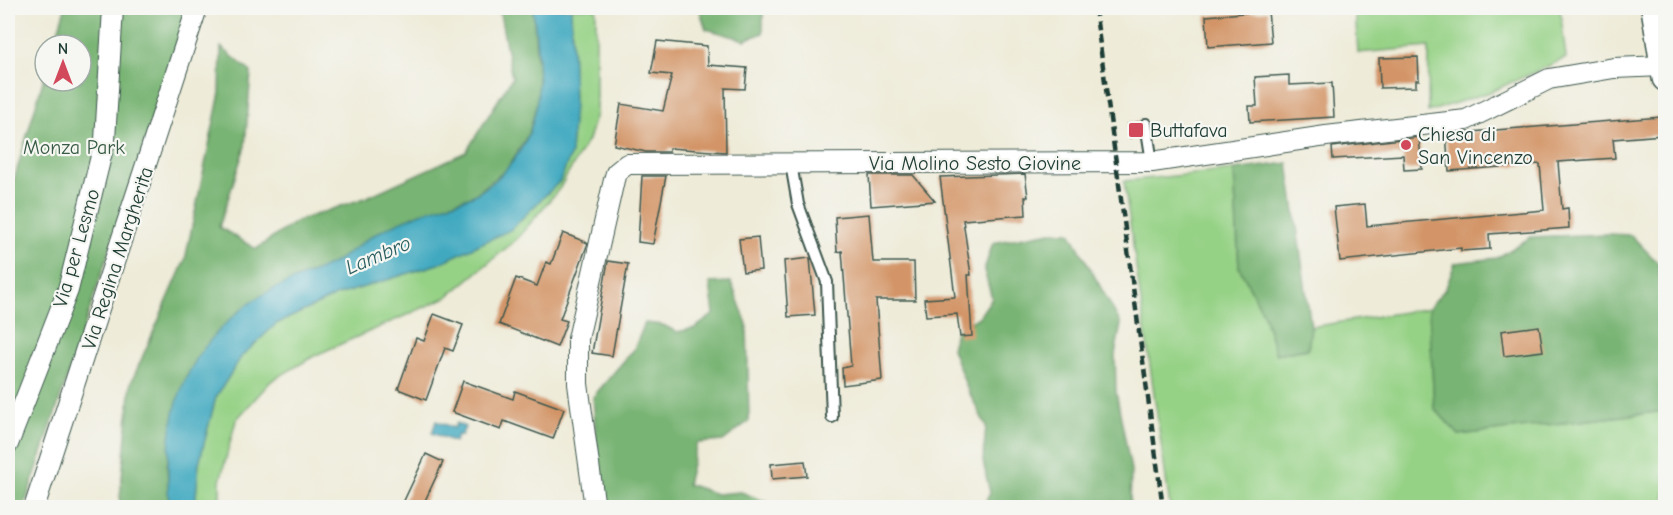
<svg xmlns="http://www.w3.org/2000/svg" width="1673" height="515" font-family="'Comic Neue',sans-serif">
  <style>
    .green { fill: #96d286; stroke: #5a885d; stroke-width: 1.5 }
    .forest { fill: #78b473; stroke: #4c7854; stroke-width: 1.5 }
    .water { fill: #40a9c0; stroke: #30737a; stroke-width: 1.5 }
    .building { fill: #d39567 }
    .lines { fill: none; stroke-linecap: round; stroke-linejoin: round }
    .lane-casing { stroke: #3e574d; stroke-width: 14 }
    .street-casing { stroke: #3e574d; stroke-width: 22 }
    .secondary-casing { stroke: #3e574d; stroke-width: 30 }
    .lane { stroke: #fff; stroke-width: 10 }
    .street { stroke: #fff; stroke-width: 20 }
    .secondary { stroke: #fff; stroke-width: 27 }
    .rail { stroke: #1f3d34; stroke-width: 4.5; stroke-dasharray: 9 4.5; stroke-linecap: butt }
    .poi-dot { fill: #d1495b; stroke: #f6f6f2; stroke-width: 2 }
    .labels { text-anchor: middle; stroke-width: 4.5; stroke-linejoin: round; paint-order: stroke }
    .poi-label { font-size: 20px; fill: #1f3d34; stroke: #f6f6f2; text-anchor: start }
    .park-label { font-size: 20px; fill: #375b44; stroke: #f6f6f2 }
    .street-label { font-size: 20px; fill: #1f3d34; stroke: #f6f6f2 }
    .water-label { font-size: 21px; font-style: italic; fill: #295d5e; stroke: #f6f6f2 }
  </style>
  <rect width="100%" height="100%" fill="#f6f6f2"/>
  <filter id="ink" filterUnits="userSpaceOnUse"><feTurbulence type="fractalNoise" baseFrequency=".0167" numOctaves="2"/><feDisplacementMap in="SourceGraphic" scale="12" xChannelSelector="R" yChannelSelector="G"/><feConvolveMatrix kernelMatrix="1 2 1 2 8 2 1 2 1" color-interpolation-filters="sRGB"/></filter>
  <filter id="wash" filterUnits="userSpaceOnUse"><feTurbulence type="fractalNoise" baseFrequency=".008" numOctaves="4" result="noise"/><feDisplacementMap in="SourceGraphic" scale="24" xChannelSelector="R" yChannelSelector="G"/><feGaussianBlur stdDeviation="1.35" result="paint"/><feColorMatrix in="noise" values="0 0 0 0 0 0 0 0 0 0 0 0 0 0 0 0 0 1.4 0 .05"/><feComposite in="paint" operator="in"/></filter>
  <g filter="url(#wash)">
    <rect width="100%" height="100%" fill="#eeebd8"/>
    <g class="green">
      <polygon points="571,8 596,8 596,114 588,140 559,189 517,239 447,297 316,355 271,381 236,420 220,481 220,507 195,508 199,463 216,397 241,357 276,324 335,296 438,264 510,230 560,181 571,154 574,102"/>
      <polygon points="1355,8 1560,8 1566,58 1490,92 1428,112 1429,47 1358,53"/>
      <polygon points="1234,170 1239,267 1264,315 1276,354 1308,349 1311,327 1429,308 1434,408 1459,435 1665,411 1665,507 1170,507 1124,181"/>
    </g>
    <g class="forest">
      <polygon points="65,8 190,8 24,507 8,508 8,200 45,74 45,81 81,81 81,45 54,45"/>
      <polygon points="499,8 533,8 539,95 529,133 507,169 474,195 421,214 374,235 333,264 296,279 247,305 167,463 169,507 119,508 131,383 185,260 220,93 221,47 251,72 245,146 219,227 256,249 297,221 365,198 466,152 512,78"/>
      <polygon points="699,8 763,8 763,33 745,40 706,29"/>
      <polygon points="1288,163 1311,327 1308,349 1276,354 1264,315 1239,267 1234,170"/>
      <polygon points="1051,232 1070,232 1121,324 1115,354 1116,392 1131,470 1130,507 983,507 990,493 983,461 986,426 967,388 952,349 956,331 979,317 992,298 984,270 993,243"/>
      <polygon points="1607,234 1631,235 1658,263 1665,338 1665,411 1459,435 1434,408 1429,308 1446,288 1455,263 1497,258 1531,237"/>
      <polygon points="731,282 747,324 749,421 723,441 697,443 687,484 716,494 741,492 767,502 768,507 601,507 593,397 634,349 645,323 663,325 677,332 695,328 714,314 710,283"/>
    </g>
    <g class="water">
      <path d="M533 8H571L574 102 571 154 560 181 510 230 438 264 335 296 276 324 241 357 216 397 199 463 195 507H169C164 423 175 361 246 306 270 287 303 278 331 264 345 257 358 245 372 236 386 227 405 220 421 213 438 207 456 203 472 196 497 184 519 158 529 133 545 92 537 49 533 8Z"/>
      <polygon points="436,421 454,428 457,423 465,427 461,436 457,435 455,442 432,433"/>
    </g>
    <g id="blocks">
      <g class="building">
        <polygon points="1268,11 1271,42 1208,47 1206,16"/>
        <polygon points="657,41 707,46 708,65 747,68 745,89 725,88 726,152 669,148 669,152 646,152 614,145 621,104 663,111 672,75 651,73"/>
        <polygon points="1418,57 1419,80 1416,80 1416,87 1380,88 1379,58"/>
        <polygon points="1289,75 1289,85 1332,83 1334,117 1250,122 1249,106 1257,106 1255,77"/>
        <polygon points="1661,117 1663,135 1613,139 1615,158 1558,162 1562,209 1568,208 1569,228 1489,234 1490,249 1461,251 1461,248 1340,261 1334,207 1365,204 1367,226 1544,210 1540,164 1449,171 1446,134"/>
        <polygon points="1139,122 1140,136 1130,138 1127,124"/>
        <polygon points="1419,137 1422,169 1404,170 1403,155 1333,159 1332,147"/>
        <polygon points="1025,174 1028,197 1025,197 1026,215 963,220 971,275 968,275 972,336 960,337 957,314 926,316 924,299 955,297 940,177"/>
        <polygon points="869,175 913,175 935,201 871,206"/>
        <polygon points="642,176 666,176 653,244 638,242"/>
        <polygon points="869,214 873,262 914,262 915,300 876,300 882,380 843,385 842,368 851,366 842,251 837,252 835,217"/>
        <polygon points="563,233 588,243 560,319 567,321 557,347 499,324 516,278 537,286 546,262 551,264"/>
        <polygon points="758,237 761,270 743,272 739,239"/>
        <polygon points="810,258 815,315 788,317 784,261"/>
        <polygon points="608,261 628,264 612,356 592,353"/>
        <polygon points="434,314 463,325 453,351 445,348 426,400 398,389 416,338 424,341"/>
        <polygon points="1539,326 1543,351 1504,356 1501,331"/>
        <polygon points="463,381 513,399 515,391 564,409 553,439 504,421 501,430 452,412"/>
        <polygon points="426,454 443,462 422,507 401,507"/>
        <polygon points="805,461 807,476 772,479 771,464"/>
      </g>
    </g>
  </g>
  <g filter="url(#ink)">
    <use href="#blocks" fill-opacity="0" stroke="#3e574d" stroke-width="1.5"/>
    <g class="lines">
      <defs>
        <g id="lane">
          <polyline points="1146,124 1152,162"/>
          <polyline points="791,164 798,204 827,282 832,417"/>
        </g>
        <g id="street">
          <polyline points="8,444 68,290 105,140 113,8"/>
          <polyline points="34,508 197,8"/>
          <polyline points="595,508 578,384 578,339 614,180 616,173 627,164 1152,162 1326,136 1466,120 1549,79 1614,68 1664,66"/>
        </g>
        <polyline id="secondary" points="1655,8 1666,78"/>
      </defs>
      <use href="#lane" class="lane-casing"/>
      <use href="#street" class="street-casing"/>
      <use href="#secondary" class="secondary-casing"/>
      <use href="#lane" class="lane"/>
      <use href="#street" class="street"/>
      <use href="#secondary" class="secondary"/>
      <polyline class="rail" points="1095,8 1163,508"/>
    </g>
  </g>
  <g class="poi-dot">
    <rect x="1128" y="122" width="16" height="16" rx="3"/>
    <circle cx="1406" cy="145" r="6"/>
  </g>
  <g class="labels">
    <g class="poi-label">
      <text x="1150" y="137">Buttafava</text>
      <text x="1418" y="141">Chiesa di<tspan x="1418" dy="23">San Vincenzo</tspan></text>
    </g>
    <g class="park-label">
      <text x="74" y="154">Monza Park</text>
    </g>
    <g class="street-label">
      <text x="975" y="170">Via Molino Sesto Giovine</text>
      <text transform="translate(76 248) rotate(-74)" y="7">Via per Lesmo</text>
      <text transform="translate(117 258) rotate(-72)" y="7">Via Regina Margherita</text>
    </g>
    <g class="water-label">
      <text transform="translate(378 255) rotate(-23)" y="7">Lambro</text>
    </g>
  </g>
  <rect width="1673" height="515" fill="none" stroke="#f6f6f2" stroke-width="30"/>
  <g transform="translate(63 63)"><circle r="28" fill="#f6f6f2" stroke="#a0aca6" stroke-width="1.5"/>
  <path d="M0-4.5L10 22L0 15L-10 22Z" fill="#d1495b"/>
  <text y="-9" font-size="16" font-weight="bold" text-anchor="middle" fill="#1f3d34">N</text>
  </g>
</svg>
